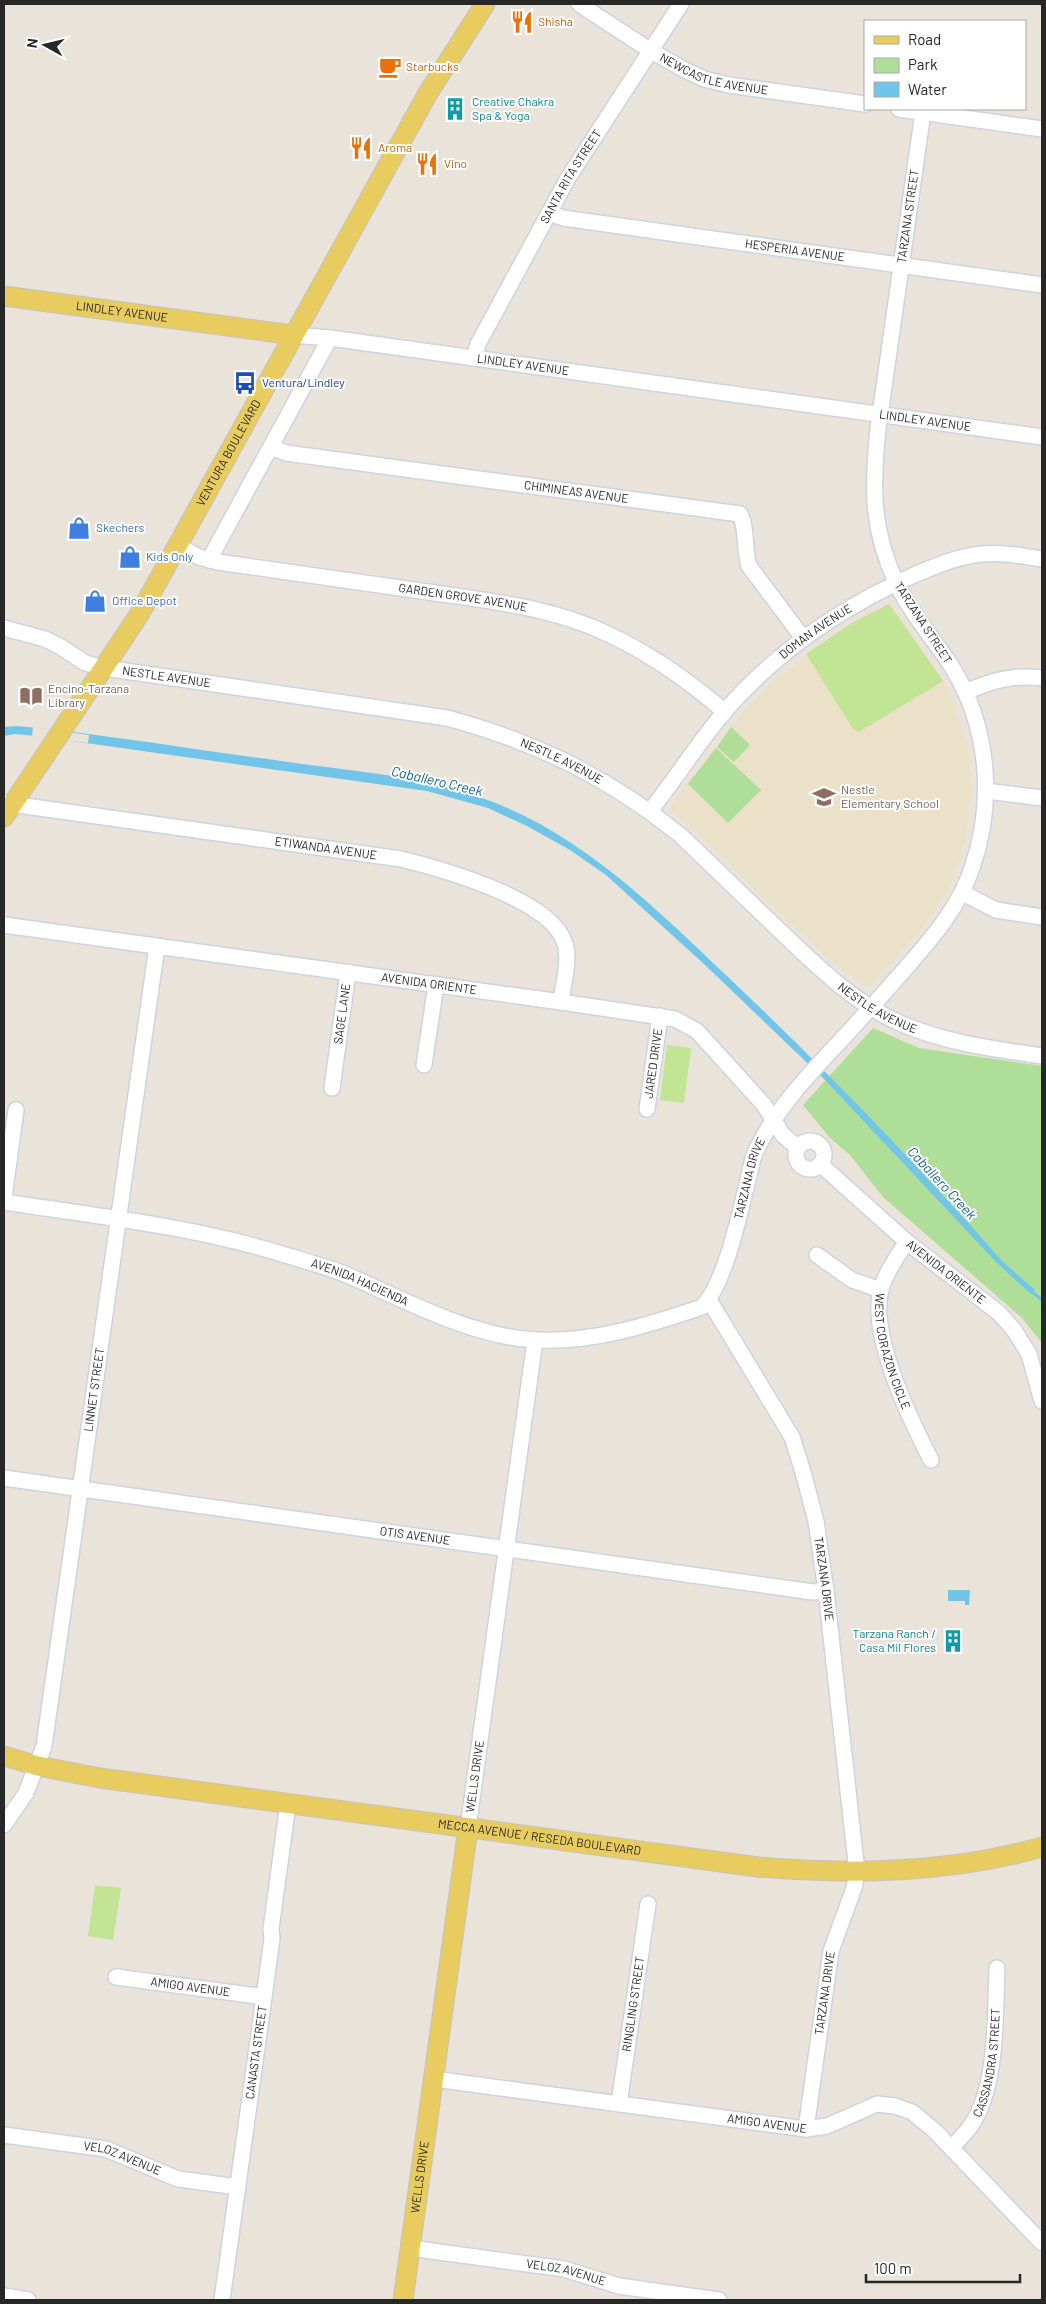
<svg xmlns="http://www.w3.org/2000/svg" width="1046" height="2304" font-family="Barlow,sans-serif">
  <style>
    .education { fill: #ebe1c9 }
    .green { fill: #aede98 }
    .pitch { fill: #c1e594 }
    .water { fill: #70c5e8 }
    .pier { fill: #e9e3d9 }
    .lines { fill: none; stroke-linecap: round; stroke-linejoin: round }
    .stream { stroke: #70c5e8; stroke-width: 3 }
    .minor-casing { stroke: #cfd2e0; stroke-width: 18 }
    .major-casing { stroke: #c3c3c3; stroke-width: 21 }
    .minor { stroke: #fff; stroke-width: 15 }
    .major { stroke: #e9cc5f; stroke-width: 19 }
    .labels { text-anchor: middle; stroke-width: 4; stroke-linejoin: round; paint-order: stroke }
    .food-label { font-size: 12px; fill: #c56008; stroke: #fff; text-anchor: start }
    .street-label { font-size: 12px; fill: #272727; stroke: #fff }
    .culture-label { font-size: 12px; fill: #0d838f; stroke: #fff; text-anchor: start }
    .transit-label { font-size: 12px; fill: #164399; stroke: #fff; text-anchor: start }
    .shop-label { font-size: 12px; fill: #366cbe; stroke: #fff; text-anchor: start }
    .education-label { font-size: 12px; fill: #785e54; stroke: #fff; text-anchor: start }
    .water-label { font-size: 14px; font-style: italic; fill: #136290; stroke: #fff }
  </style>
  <rect width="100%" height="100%" fill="#e9e3d9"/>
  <polygon class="education" points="886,605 892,606 933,665 951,697 967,744 972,788 965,842 947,891 921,930 870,986 867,987 829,960 670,809 671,805 736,720 775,679 850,624"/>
  <g class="green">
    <polygon points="731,727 750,745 734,762 717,747"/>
    <polygon points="716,748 761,790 728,823 688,784"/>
    <polygon points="873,1028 919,1048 1042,1066 1042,1343 1022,1318 883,1197 850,1155 830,1138 803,1105"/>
  </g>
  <g class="pitch">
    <polygon points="889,604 943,681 859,732 853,729 806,654 850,624"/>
    <polygon points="667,1045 691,1048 684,1103 660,1100"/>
    <polygon points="95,1885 121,1888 113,1940 88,1936"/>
  </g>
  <g class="water">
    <path d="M17 726C103 734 189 749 274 760 347 771 424 775 493 802 587 839 656 909 728 977 823 1067 915 1162 1002 1261L1035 1290 1031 1294 997 1263 826 1081 704 964 606 875 570 850 527 826 488 808 427 791 36 736 15 734 4 736V727Z"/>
    <polygon points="948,1590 970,1590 969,1605 965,1605 965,1601 948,1601"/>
  </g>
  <polygon class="pier" points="33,727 89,735 88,743 32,736"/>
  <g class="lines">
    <polyline class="stream" points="1030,1290 1042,1300"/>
    <defs>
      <g id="minor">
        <path id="s1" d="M579 4 651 51 683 69 704 79 729 85 865 104"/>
        <polyline points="899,109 1042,129"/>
        <path id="s2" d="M549 213 563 218 1042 285"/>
        <path id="s3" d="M293 335 330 338 1042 437"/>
        <path id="s4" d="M474 358 478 344 568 178 681 4"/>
        <path id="s5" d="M271 447 286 453 740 514C747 527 744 550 749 566L803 638"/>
        <path id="s6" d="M179 546 199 557 218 562C288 572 358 582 428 592 489 601 552 607 608 634 651 654 689 681 725 712"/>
        <polyline points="209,560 330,338"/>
        <path id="s7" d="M4 628 45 639 61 647 85 663 105 668 447 718C536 742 608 777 680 835 713 867 746 898 779 930 817 966 853 1003 902 1024 947 1043 994 1049 1042 1056"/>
        <path d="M965 692C992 681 1013 674 1042 678"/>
        <polyline points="986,791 1042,798"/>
        <path id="s8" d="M4 803 401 859C442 869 549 899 564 941 571 958 563 984 561 1002"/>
        <path id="s9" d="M650 811C676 778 698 743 725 711 776 652 842 607 914 575 936 566 958 556 982 554 1002 552 1023 556 1042 559"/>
        <polyline points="963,893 996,910 1042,917"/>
        <path id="s10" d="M4 925 561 1002 675 1019 697 1031 764 1105 783 1135 798 1148"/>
        <polyline points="424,1065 436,985"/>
        <path id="s11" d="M332 1088 348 972"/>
        <path id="s12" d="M647 1109 660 1016"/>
        <circle cx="810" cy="1155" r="14"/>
        <path id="s13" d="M820 1164 907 1242 999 1313 1014 1330 1029 1354 1042 1401"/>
        <polyline points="4,1197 16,1110"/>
        <path id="s14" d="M4 1202C96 1216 189 1226 279 1253 301 1260 325 1266 347 1275 405 1300 472 1337 536 1340 592 1343 649 1325 702 1307 728 1282 744 1192 754 1155 774 1110 811 1072 845 1036 865 1014 886 991 906 968 933 937 959 907 972 868 995 802 989 727 952 667 934 639 911 614 897 584 871 530 872 487 878 429L923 112"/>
        <path id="s15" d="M907 1242C897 1256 886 1272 881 1289 869 1335 910 1419 931 1460"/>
        <polyline points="817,1255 852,1280 881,1290"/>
        <path id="s16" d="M709 1300 792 1437 803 1472 816 1521 826 1591 857 1872 854 1888 831 1951 806 2129"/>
        <path id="s17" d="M4 1478 813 1592 826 1591"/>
        <path id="s18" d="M4 1825 26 1793 44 1746 157 946"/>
        <path id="s19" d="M468 1828 535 1340"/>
        <path id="s20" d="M116 1977 264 1997"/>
        <path id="s21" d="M434 2079 806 2129 827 2126 877 2104 895 2106 912 2112 935 2131 1042 2243"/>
        <path id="s22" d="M619 2104 648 1904"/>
        <path id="s23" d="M4 2135 106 2149 178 2179 238 2187"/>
        <path id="s24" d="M951 2148C957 2142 964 2135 969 2128 998 2091 995 2014 997 1968"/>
        <path id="s25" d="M410 2248 564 2269 619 2286 719 2300"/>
        <polyline points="4,2296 28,2300"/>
        <path id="s26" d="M222 2300 272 1939 271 1929 288 1804"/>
      </g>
      <g id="major">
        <path id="s27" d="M4 296 293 335"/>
        <path id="s28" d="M4 817 139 615 428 93 485 4"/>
        <path id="s29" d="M4 1756 38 1766 100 1778 758 1867C854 1875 949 1873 1042 1847"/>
        <path id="s30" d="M403 2300 468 1828"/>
      </g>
    </defs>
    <use href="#minor" class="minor-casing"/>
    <use href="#major" class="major-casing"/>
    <use href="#minor" class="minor"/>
    <use href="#major" class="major"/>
  </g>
  <defs>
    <symbol id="restaurant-bare" viewBox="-9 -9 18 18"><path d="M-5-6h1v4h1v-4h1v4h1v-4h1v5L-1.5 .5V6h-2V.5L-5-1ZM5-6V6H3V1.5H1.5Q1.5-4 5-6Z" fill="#e8710a" stroke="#fff" stroke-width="2.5" paint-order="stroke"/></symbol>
    <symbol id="cafe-bare" viewBox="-9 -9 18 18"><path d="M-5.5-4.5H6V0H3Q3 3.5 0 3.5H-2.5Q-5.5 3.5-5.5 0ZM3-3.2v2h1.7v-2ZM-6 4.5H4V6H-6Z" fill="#e8710a" stroke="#fff" stroke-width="2.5" paint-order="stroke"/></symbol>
    <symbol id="building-bare" viewBox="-9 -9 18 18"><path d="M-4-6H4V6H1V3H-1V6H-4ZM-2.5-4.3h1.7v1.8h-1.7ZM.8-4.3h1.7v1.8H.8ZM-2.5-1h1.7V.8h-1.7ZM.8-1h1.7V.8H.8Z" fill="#0f9aa8" stroke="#fff" stroke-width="2.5" paint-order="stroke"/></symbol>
    <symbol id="bus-bare" viewBox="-9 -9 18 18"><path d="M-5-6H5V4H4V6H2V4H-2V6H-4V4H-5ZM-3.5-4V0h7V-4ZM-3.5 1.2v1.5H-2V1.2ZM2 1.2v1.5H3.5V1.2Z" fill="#1a4fb4" stroke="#fff" stroke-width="2.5" paint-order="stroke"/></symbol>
    <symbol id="shop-bare" viewBox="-9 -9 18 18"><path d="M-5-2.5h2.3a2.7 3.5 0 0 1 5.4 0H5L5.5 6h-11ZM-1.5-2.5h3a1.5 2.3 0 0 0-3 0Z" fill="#3f7fe0" stroke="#fff" stroke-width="2.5" paint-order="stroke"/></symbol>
    <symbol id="library-bare" viewBox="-9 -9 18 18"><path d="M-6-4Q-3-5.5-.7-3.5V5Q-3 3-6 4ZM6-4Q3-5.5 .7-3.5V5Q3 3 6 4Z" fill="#8d6e63" stroke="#fff" stroke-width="2.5" paint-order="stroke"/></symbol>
    <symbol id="school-bare" viewBox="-9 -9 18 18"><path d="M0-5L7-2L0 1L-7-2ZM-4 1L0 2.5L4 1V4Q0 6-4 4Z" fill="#8d6e63" stroke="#fff" stroke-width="2.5" paint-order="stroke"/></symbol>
  </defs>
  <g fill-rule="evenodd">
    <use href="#restaurant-bare" x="506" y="6" width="32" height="32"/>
    <use href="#cafe-bare" x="374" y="51" width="32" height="32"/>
    <use href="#building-bare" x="439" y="93" width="32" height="32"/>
    <use href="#restaurant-bare" x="345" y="132" width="32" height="32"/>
    <use href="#restaurant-bare" x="411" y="148" width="32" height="32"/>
    <use href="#bus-bare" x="229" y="367" width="32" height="32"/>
    <use href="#shop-bare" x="63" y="512" width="32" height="32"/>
    <use href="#shop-bare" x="114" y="541" width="32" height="32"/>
    <use href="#shop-bare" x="79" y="585" width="32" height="32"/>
    <use href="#library-bare" x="15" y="680" width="32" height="32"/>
    <use href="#school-bare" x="808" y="781" width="32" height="32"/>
    <use href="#building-bare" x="937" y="1625" width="32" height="32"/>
  </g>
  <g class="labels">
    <g class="food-label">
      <text x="538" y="26">Shisha</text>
      <text x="406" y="71">Starbucks</text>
      <text x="378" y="152">Aroma</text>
      <text x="444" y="168">Vino</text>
    </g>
    <g class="street-label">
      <text dy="4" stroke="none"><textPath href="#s1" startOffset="154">NEWCASTLE AVENUE</textPath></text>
      <text dy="4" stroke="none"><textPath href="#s4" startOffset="206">SANTA RITA STREET</textPath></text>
      <text dy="4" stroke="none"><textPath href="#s14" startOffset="1929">TARZANA STREET</textPath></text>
      <text dy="4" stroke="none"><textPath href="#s2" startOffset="249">HESPERIA AVENUE</textPath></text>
      <text dy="4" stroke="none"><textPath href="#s27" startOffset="119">LINDLEY AVENUE</textPath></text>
      <text dy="4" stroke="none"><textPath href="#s3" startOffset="232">LINDLEY AVENUE</textPath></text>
      <text dy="4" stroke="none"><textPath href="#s3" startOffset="638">LINDLEY AVENUE</textPath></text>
      <text dy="4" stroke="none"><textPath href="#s28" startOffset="428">VENTURA BOULEVARD</textPath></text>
      <text dy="4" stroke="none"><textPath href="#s5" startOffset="309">CHIMINEAS AVENUE</textPath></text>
      <text dy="4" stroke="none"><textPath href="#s6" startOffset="290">GARDEN GROVE AVENUE</textPath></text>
      <text transform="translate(923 623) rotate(57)" y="4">TARZANA STREET</text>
      <text dy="4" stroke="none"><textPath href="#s9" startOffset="246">DOMAN AVENUE</textPath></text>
      <text dy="4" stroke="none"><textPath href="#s7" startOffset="172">NESTLE AVENUE</textPath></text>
      <text dy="4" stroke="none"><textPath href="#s7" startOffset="578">NESTLE AVENUE</textPath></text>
      <text dy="4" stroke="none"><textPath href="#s8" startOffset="325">ETIWANDA AVENUE</textPath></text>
      <text dy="4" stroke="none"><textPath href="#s10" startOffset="429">AVENIDA ORIENTE</textPath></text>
      <text dy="4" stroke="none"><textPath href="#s7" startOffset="982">NESTLE AVENUE</textPath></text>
      <text dy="4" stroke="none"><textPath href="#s11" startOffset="75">SAGE LANE</textPath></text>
      <text dy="4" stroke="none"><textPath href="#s12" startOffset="46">JARED DRIVE</textPath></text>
      <text dy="4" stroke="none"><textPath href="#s14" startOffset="861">TARZANA DRIVE</textPath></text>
      <text dy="4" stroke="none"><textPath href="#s13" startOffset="166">AVENIDA ORIENTE</textPath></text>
      <text dy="4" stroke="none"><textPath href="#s14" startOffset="366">AVENIDA HACIENDA</textPath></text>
      <text dy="4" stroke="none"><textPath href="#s15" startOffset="118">WEST CORAZON CICLE</textPath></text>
      <text dy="4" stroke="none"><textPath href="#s18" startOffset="449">LINNET STREET</textPath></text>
      <text dy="4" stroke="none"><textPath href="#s17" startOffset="415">OTIS AVENUE</textPath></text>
      <text dy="4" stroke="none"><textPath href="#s16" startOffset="306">TARZANA DRIVE</textPath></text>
      <text dy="4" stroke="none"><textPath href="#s19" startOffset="52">WELLS DRIVE</textPath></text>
      <text dy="4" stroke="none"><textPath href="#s29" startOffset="542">MECCA AVENUE / RESEDA BOULEVARD</textPath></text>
      <text dy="4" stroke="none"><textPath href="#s20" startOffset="75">AMIGO AVENUE</textPath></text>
      <text transform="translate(825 1993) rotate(-82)" y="4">TARZANA DRIVE</text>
      <text dy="4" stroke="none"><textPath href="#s22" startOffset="101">RINGLING STREET</textPath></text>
      <text dy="4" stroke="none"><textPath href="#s26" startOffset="250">CANASTA STREET</textPath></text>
      <text dy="4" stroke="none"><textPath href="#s24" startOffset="96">CASSANDRA STREET</textPath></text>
      <text dy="4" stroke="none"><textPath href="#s21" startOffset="336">AMIGO AVENUE</textPath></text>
      <text dy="4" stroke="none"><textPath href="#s23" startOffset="121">VELOZ AVENUE</textPath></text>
      <text dy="4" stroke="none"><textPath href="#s30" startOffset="124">WELLS DRIVE</textPath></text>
      <text dy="4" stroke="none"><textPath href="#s25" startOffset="158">VELOZ AVENUE</textPath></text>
    </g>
    <g class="culture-label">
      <text x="472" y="106">Creative Chakra<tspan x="472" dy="14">Spa &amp; Yoga</tspan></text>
      <text x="936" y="1638" text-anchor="end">Tarzana Ranch /<tspan x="936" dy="14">Casa Mil Flores</tspan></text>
    </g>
    <g class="transit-label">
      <text x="262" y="387">Ventura/Lindley</text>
    </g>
    <g class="shop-label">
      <text x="96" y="532">Skechers</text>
      <text x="146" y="561">Kids Only</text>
      <text x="112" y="605">Office Depot</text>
    </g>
    <g class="education-label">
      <text x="48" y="693">Encino-Tarzana<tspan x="48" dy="14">Library</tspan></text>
      <text x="841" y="794">Nestle<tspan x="841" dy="14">Elementary School</tspan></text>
    </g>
    <g class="water-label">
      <text transform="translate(437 781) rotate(13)" y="5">Caballero Creek</text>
      <text transform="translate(942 1183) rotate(47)" y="5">Caballero Creek</text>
    </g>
  </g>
  <rect width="1046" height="2304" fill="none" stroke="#272727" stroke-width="10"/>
  <rect x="864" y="20" width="162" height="90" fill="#ffffff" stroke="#a9a9a9"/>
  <rect x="874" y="36" width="25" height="8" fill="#e9cc5f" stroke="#a9a9a9"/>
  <text x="908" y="45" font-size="15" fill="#272727">Road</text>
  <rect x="874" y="58" width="25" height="15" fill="#aede98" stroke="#a9a9a9"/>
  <text x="908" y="70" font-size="15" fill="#272727">Park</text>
  <rect x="874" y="82" width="25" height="15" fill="#70c5e8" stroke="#a9a9a9"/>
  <text x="908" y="95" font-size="15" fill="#272727">Water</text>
  <g transform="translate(45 45) rotate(278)" stroke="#ffffff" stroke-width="4" paint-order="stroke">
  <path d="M0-4L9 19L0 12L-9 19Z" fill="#272727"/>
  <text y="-8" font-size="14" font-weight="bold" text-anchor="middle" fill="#272727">N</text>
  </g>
  <path d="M866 2274v8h154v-8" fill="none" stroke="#272727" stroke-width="2.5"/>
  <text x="874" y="2274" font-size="15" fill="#272727" stroke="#ffffff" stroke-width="4" paint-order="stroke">100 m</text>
</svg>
